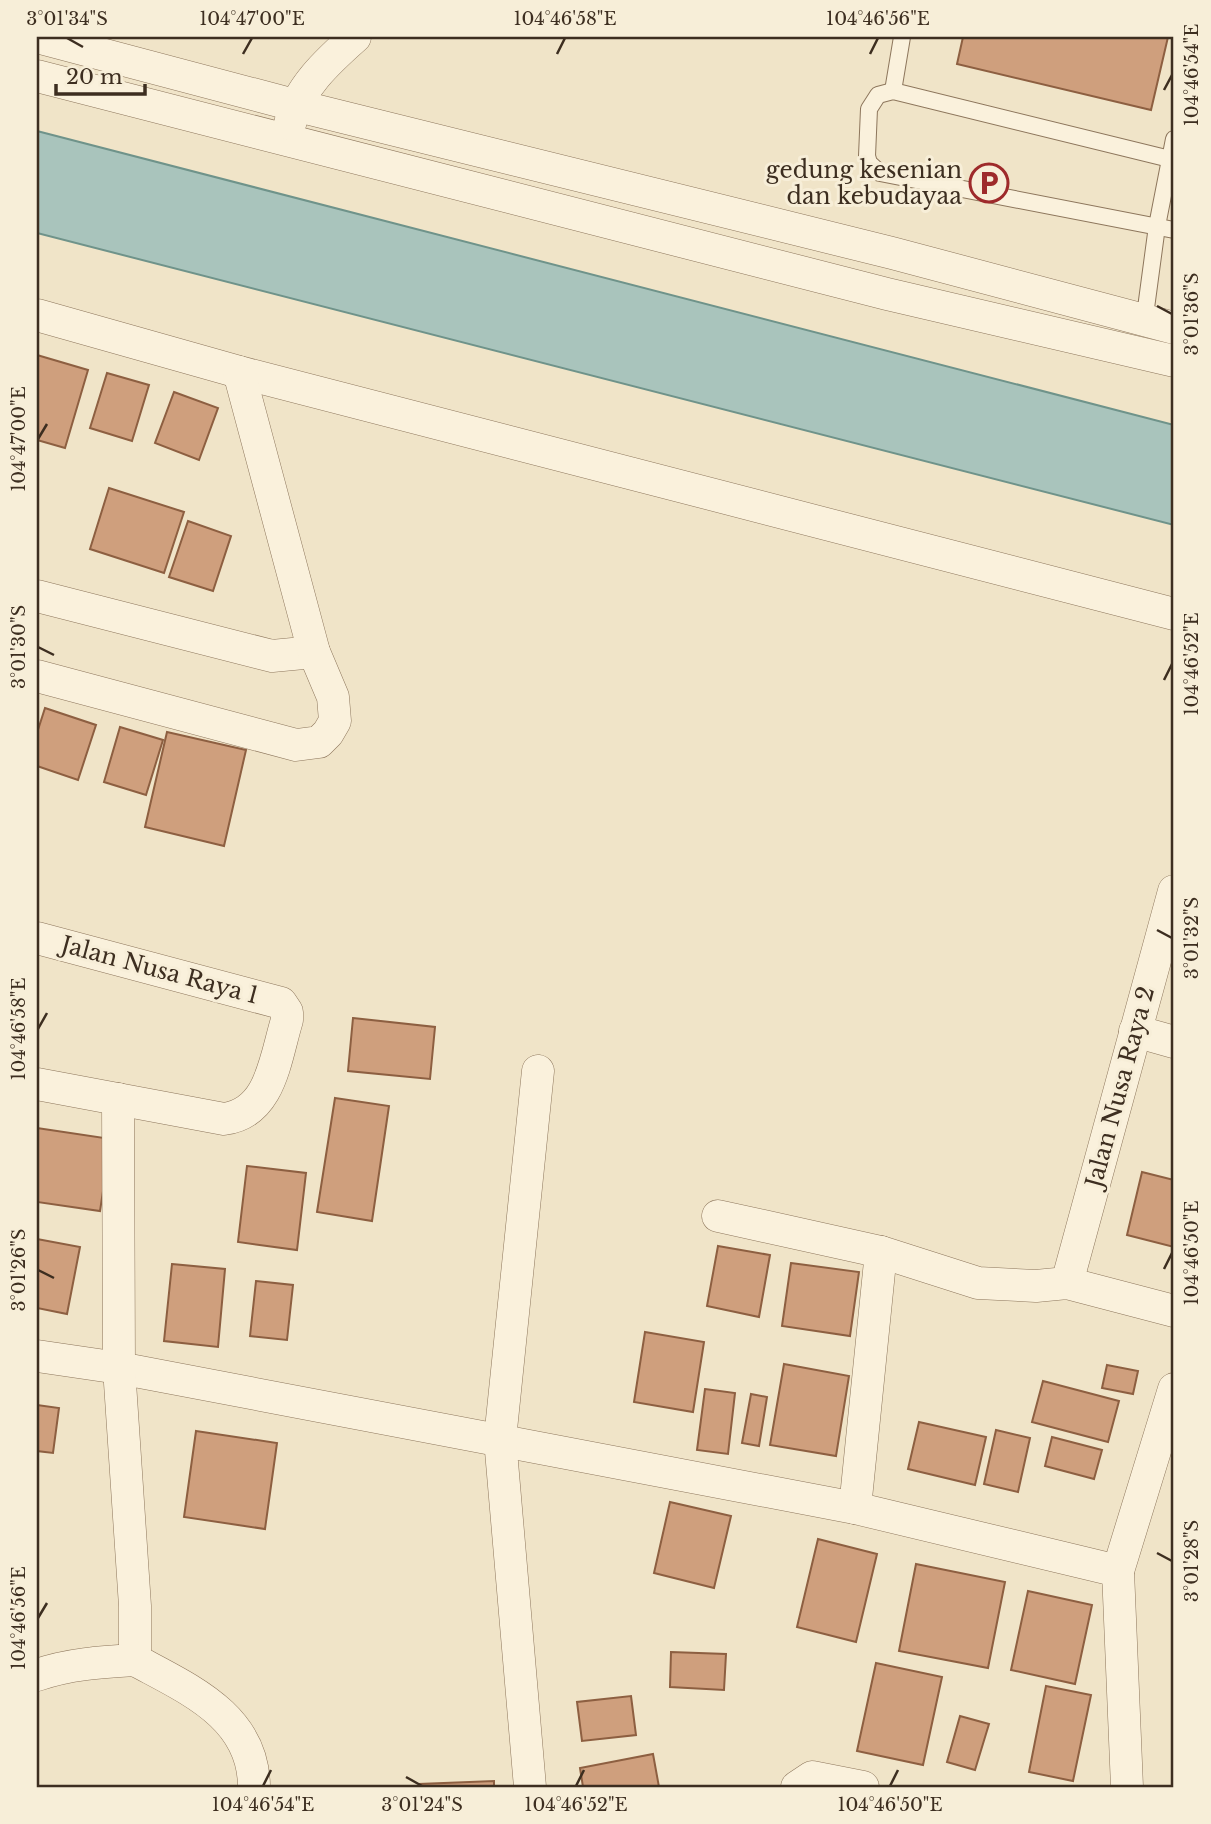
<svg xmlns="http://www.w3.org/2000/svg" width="1211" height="1824" font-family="'Libre Baskerville',serif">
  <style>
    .water { fill: #a9c4bc; stroke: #6f938a; stroke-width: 2 }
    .building { fill: #cf9f7d; stroke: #8d5f41; stroke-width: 2 }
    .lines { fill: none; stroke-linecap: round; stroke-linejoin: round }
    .lane-casing { stroke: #8d765c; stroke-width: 18 }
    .street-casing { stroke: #8d765c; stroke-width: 33 }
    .lane { stroke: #faf1dc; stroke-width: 16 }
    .street { stroke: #faf1dc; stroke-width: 32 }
    .ticks { fill: none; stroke: #3d2e20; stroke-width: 2.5 }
    .labels { text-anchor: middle; stroke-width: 6; stroke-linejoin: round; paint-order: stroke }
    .poi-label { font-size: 23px; fill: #3d2e20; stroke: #f7eed8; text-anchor: end }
    .street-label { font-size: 23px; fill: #3d2e20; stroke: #f7eed8 }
    .neatline { fill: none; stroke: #3d2e20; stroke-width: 2.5 }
    .ticks-label { font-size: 18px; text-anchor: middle; fill: #3d2e20 }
  </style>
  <rect width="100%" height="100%" fill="#f0e4c8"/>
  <polygon class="water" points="37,131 1174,425 1174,525 37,233"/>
  <g class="building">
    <polygon points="963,37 1168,37 1151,110 957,64"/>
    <polygon points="37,355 88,370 65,448 37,440"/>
    <polygon points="107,373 149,385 132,441 90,428"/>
    <polygon points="174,392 218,408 199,460 155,443"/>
    <polygon points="109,488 184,512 164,573 90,549"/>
    <polygon points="188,521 231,536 213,591 169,577"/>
    <polygon points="45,708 96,725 78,780 37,766 37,733"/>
    <polygon points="120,727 163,740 146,795 104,782"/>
    <polygon points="167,732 246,750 224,846 145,827"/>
    <polygon points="353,1018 435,1027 430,1079 348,1071"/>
    <polygon points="335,1098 389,1106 372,1221 317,1212"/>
    <polygon points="37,1128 111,1139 100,1211 37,1202"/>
    <polygon points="247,1166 306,1173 297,1250 238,1242"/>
    <polygon points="1142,1172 1174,1180 1174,1247 1127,1235"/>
    <polygon points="37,1239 80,1247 67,1314 37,1308"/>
    <polygon points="718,1246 770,1255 759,1317 707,1306"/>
    <polygon points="791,1263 859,1272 850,1336 782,1326"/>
    <polygon points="172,1264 225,1269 218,1347 164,1341"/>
    <polygon points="256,1281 293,1285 287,1340 250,1336"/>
    <polygon points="645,1332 704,1342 693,1412 634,1402"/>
    <polygon points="784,1364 849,1376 836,1456 770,1445"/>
    <polygon points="1107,1365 1138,1371 1133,1394 1102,1388"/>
    <polygon points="1043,1381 1119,1401 1108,1442 1032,1422"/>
    <polygon points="705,1389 735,1393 728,1454 697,1450"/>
    <polygon points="751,1394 767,1397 759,1446 742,1443"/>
    <polygon points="37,1405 59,1408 53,1453 37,1451"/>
    <polygon points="919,1422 986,1437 975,1485 908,1469"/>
    <polygon points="996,1430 1030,1438 1018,1492 984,1484"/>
    <polygon points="196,1431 277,1443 265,1529 184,1517"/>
    <polygon points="1052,1437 1102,1450 1094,1479 1045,1466"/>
    <polygon points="670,1502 731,1516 714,1588 654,1573"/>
    <polygon points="818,1539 877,1554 856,1642 797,1627"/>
    <polygon points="916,1564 1005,1582 988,1668 899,1651"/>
    <polygon points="1028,1591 1092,1605 1075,1684 1011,1670"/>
    <polygon points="671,1652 726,1654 724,1690 670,1687"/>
    <polygon points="876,1663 942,1677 923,1765 857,1751"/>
    <polygon points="1046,1686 1091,1695 1073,1781 1029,1772"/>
    <polygon points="631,1696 636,1735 582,1741 577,1702"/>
    <polygon points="960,1716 989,1724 975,1770 947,1762"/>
    <polygon points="653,1754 659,1787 583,1787 580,1768"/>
    <polygon points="494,1781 494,1787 419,1787 419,1784"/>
  </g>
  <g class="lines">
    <defs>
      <g id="lane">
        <polyline points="893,91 902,37"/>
        <polyline points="1174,160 893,91 878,95 869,109 867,156 869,163 880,173 1174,230"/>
        <polyline points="1144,323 1157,226 1174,139"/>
      </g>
      <g id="street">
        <polyline points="37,37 294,105 892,253 1174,328"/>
        <polyline points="37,76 887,294 1174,361"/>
        <path d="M290 124C297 89 329 60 355 37"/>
        <polyline points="37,315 239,372 1174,614"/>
        <polyline points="37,596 272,656 314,652"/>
        <polyline points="37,676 296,745 319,742 328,733 335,721 333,697 314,652 239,372"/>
        <path d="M37 938 281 1003 287 1012V1020C275 1059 271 1113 224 1119L37 1084"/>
        <polyline points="1135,1031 1174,1042"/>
        <polyline points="718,1216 881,1252"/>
        <polyline points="1067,1283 1174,891"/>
        <polyline points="37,1356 119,1368 855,1508 1118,1571 1127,1787"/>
        <polyline points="855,1508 881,1252 978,1283 1036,1286 1067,1283 1174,1311"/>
        <polyline points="1118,1571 1174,1389"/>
        <path d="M135 1660C188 1689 254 1716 254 1787"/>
        <path d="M37 1675C69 1664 101 1662 135 1660V1606L119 1368 118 1099"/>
        <polyline points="530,1787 500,1439 538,1071"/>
        <polyline points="797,1787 812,1777 863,1787"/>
      </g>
    </defs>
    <use href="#lane" class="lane-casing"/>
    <use href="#street" class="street-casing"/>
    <use href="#lane" class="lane"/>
    <use href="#street" class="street"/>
  </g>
  <path class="ticks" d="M67 38 83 47M243 54 252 38M557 54 565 38M870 54 878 38M1164 90 1172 75M1157 306 1172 314M38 439 47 424M38 647 54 655M1164 680 1172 664M1157 930 1172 938M38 1029 47 1013M1164 1269 1172 1253M38 1270 54 1278M1157 1553 1172 1561M38 1618 47 1603M406 1777 422 1786M263 1786 271 1770M576 1786 584 1770M890 1786 898 1770"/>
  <defs>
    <symbol id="parking-ring" viewBox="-11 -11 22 22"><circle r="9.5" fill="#f7eed8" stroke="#9e2a2b" stroke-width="1.5"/><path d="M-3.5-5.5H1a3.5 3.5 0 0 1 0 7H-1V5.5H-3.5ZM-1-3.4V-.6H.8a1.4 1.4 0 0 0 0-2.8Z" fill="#9e2a2b"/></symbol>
  </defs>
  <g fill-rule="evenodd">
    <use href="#parking-ring" x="967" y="161" width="44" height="44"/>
  </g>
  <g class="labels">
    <g class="poi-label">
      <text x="962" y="178">gedung kesenian<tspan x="962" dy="26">dan kebudayaa</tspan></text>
    </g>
    <g class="street-label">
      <text transform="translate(160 970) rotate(15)" y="8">Jalan Nusa Raya 1</text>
      <text transform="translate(1120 1087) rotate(-75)" y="8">Jalan Nusa Raya 2</text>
    </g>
  </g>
  <rect width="1211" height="1824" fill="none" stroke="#f7eed8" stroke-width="77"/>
  <path d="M56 84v10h89v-10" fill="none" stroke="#3d2e20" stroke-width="3.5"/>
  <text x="66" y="84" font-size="21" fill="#3d2e20" stroke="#f7eed8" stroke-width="5" paint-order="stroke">20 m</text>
  <rect x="38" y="38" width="1134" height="1748" class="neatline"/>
  <g class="ticks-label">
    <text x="67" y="25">3°01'34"S</text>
    <text x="252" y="25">104°47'00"E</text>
    <text x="565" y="25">104°46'58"E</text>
    <text x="878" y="25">104°46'56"E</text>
    <text transform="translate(1192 75) rotate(-90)" y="6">104°46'54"E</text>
    <text transform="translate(1192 314) rotate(-90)" y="6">3°01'36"S</text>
    <text transform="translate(19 439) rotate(-90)" y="6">104°47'00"E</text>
    <text transform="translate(19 647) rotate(-90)" y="6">3°01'30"S</text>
    <text transform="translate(1192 664) rotate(-90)" y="6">104°46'52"E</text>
    <text transform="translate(1192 938) rotate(-90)" y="6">3°01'32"S</text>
    <text transform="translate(19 1029) rotate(-90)" y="6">104°46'58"E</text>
    <text transform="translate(1192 1253) rotate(-90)" y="6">104°46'50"E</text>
    <text transform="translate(19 1270) rotate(-90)" y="6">3°01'26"S</text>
    <text transform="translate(1192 1561) rotate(-90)" y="6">3°01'28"S</text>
    <text transform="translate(19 1618) rotate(-90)" y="6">104°46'56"E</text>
    <text x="263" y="1811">104°46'54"E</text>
    <text x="422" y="1811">3°01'24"S</text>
    <text x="576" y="1811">104°46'52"E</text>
    <text x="890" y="1811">104°46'50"E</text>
  </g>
</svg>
